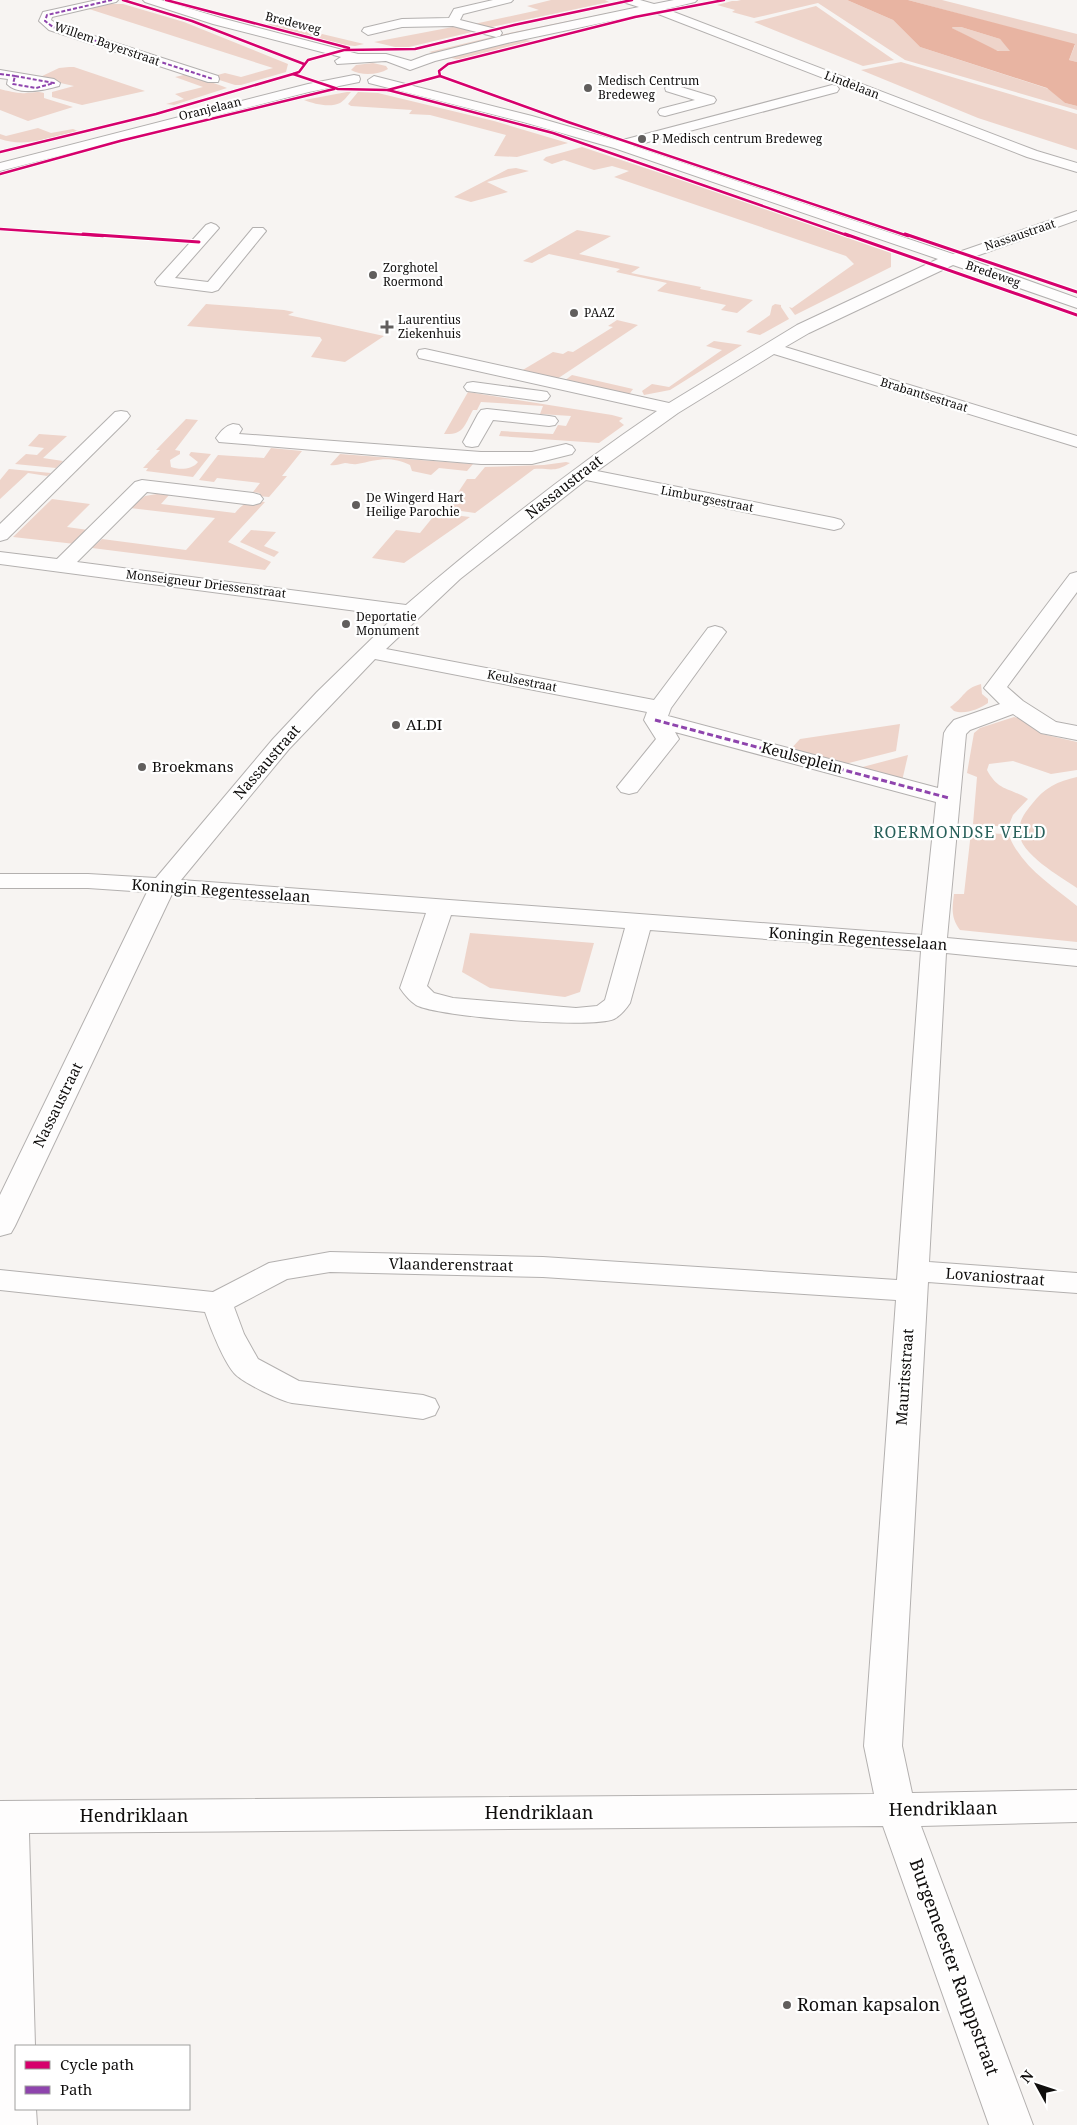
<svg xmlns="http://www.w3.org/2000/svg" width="1077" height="2125" font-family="'Noto Serif',serif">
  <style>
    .green { fill: #eed4ca }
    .water { fill: #e8b4a2; fill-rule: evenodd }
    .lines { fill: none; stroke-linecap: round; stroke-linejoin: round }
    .minor-casing { stroke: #b3b0af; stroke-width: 2 }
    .minor { fill: #fefdfd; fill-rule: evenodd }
    .quiet-far1 { stroke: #8e44ad; stroke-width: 2; stroke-dasharray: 4 2; stroke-linecap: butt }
    .quiet { stroke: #8e44ad; stroke-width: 3; stroke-dasharray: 6 3; stroke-linecap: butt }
    .cycleway-far1-casing { stroke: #fff; stroke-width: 4 }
    .cycleway-casing { stroke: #fff; stroke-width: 5 }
    .cycleway-far1 { stroke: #d6006c; stroke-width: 2.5 }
    .cycleway { stroke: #d6006c; stroke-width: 3 }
    .poi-dot { fill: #615e5d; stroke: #fff; stroke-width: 2 }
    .labels { text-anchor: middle; stroke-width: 4.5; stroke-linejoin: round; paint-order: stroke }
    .far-street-label { font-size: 12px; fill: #100e0d; stroke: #fff }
    .far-poi-label { font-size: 12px; fill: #100e0d; stroke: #fff; text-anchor: start }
    .street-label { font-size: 15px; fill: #100e0d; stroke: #fff }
    .poi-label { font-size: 15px; fill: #100e0d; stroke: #fff; text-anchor: start }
    .neighbourhood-label { font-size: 16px; letter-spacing: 1px; fill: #28605a; stroke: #fff }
    .near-street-label { font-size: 18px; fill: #100e0d; stroke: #fff }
    .near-poi-label { font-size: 18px; fill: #100e0d; stroke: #fff; text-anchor: start }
  </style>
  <rect width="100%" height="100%" fill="#f7f4f2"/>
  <g class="green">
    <polygon points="551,0 605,0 609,2 487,28 474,24 539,10 527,6"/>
    <polygon points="737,0 847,0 893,20 920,47 1049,89 1065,103 1077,106 1077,110 905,60 818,3 754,18 732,12 735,10 717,5 732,1 741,1"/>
    <polygon points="908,0 942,0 1077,34 1077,62 1069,60 1075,45"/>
    <polygon points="110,4 123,4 184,22 288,64 286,72 241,85 235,85 210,77 225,73 241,77 273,68 89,9"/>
    <polygon points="816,6 894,60 863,66 754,22"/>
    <polygon points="612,12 618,14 435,54 429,52 500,35"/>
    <polygon points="276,23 364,44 355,46 343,45 266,25"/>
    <polygon points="458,26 476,31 409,47 395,47 374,42"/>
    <path d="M953 27H961L1000 39 1011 51C999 57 964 34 952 28Z"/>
    <polygon points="517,39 534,41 460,60 447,57"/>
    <polygon points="901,62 1077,114 1077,150 978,118 861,70"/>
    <path d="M373 63 386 66 388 69C378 75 361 76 351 70L356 65Z"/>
    <polygon points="69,67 74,67 145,91 82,105 52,97 52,92 74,86 38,78 59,68"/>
    <polygon points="188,74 222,86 227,88 174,105 166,104 184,99 175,94 203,87 175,77"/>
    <path d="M0 89C8 91 19 94 26 93 34 93 36 91 44 93V98L73 107 28 121 0 110Z"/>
    <path d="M347 92H351C348 95 344 101 340 103 330 108 314 104 304 100Z"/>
    <polygon points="358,92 378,93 494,121 568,143 517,157 494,156 506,135 430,115 409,114 412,110 351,106 348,104"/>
    <path d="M38 128 51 133 73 129 78 131C52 137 26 148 0 139V134L6 136Z"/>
    <polygon points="582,147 669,176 891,253 891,267 795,315 789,307 792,308 854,264 846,256 614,177 629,171 612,166 594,170 564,160 552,164 543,160 546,157"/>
    <polygon points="516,168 529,171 487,182 508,192 471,202 454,197 508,169"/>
    <polygon points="577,230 611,236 579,254 640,267 631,273 701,287 700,289 753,300 737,313 721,310 726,305 657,291 667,283 616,272 620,269 549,254 532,263 523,261"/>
    <polygon points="206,304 284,310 294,312 288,315 384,336 345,362 311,357 322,340 320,337 187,326"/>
    <polygon points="775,304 781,305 781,307 789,319 760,335 746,332 770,315 772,306"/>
    <polygon points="617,320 638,325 557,379 521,371 553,352 563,354 568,351 573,352 613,327 608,326"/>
    <polygon points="714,341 742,345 670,390 644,395 642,391 652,384 669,387 722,350 706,346"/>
    <polygon points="572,375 633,389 628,396 564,381"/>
    <path d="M468 392 612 415 623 418 619 421 624 425 599 443 499 436 501 431 553 434 558 425 566 426 571 416 540 414 543 406 481 402 477 410H473C464 426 464 435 444 434Z"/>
    <path d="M186 419 198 420 175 450 180 451V454L170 460 171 467C179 470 192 470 198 462L189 455 191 452 211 454 193 477 146 471 148 468H143L160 450H156Z"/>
    <polygon points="39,434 67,436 43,458 63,461 56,468 15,464 26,454 37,455 44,448 28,446"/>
    <polygon points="271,448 302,451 282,476 287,476 269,497 257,496 260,493 253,492 260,483 217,478 214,482 199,480 218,455 264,458"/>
    <path d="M340 454 473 464 467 471 439 468 431 475 412 471 410 465C389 455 377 460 357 464 353 465 349 463 345 463 339 464 336 466 330 465Z"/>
    <path d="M566 462 570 463C554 473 550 468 534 469L475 513 447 509 467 479H475L485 467 544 465Z"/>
    <polygon points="9,469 51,473 47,476 28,473 0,499 0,480"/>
    <path d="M157 494 169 495 161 504 235 513C244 502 251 500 265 502L228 542 271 562 265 570 92 548 102 539 186 550 215 518 130 508 145 496Z"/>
    <polygon points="52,499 90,504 67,527 88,530 75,544 13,537"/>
    <polygon points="445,514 470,517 404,563 372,558 396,530 420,533 433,517 442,518"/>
    <polygon points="251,530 276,532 264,546 279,552 274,557 240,542"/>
    <path d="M981 684 982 694 988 699V703C979 709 965 715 954 711L950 707C965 697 963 689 981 684Z"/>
    <path d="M1014 717 1022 719 1042 734 1077 742V770L1051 774 1013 761 989 764 987 770C999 792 1009 787 1028 799L1013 815 1008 827 973 824 977 777 967 773 974 733 980 728Z"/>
    <polygon points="900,724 896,751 841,765 789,751 800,739"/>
    <polygon points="908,755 902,781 855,769"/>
    <path d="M1077 777V888C1061 877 1018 853 1019 831 1019 820 1026 811 1032 804 1044 788 1058 781 1077 777Z"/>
    <path d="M971 832 1003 834 1009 836C1022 867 1051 885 1077 906V942L960 930C951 918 952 909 954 894H964Z"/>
    <polygon points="470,933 594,943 580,992 565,997 490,988 462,972"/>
  </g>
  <path class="water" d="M847 0H908L1075 44 1069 60 1077 62V106L1065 103 1047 88 920 47 893 20ZM953 27H961L1000 39 1010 51H998L952 28Z"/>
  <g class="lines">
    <defs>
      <g id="minor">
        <polygon points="97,0 118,0 116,2 52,17 51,20 57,24 218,76 219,79 218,82 208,82 49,30 39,21 43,12"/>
        <polygon points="143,0 161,0 221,18 358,54 386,54 411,61 427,55 506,35 639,7 623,2 621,0 640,0 654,4 674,0 697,0 695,2 666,9 1037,151 1077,163 1077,172 1027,157 653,12 507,43 435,61 410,70 386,61 337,64 335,61 341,57 213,24 145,2"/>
        <polygon points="493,0 513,0 511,2 463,14 460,20 500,30 502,33 500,36 496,37 453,26 402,27 368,35 362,31 364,28 402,19 449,18 454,9"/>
        <path d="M0 70 54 79 60 83 59 86C45 90 18 96 7 84L8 79 0 78Z"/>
        <polygon points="354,75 359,76 360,79 359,82 309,92 0,171 0,163 308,84"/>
        <path d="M374 76 532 116 619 141 832 85 837 86 839 89 837 92 633 146 953 254 1077 211V220L968 259 1077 298V308L953 265 809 333 785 347 1077 436V447L774 354 678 413 597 471 834 518 841 520 844 524 841 528 834 530 586 480 460 579 386 649 654 700 708 628 715 626 722 628 726 632 671 708 668 716 938 788 944 733 947 728 954 720 1000 704 984 688 1070 574 1077 572V592L1007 687 1023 701 1056 722 1077 726V740L1041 733 1013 714 970 730 966 734 947 938 1077 950V966L946 953 929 1262 1077 1273V1293L928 1282 902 1746 912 1793 1077 1790V1822L921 1826 1033 2125H989L883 1826 29 1833 35 2046H16V2109H36L37 2125H0V1801L874 1794 864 1746 896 1300 543 1277 330 1272 287 1279 234 1307 244 1334 258 1359 299 1381 423 1395 435 1399 439 1407 435 1415 423 1419 292 1403C279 1400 246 1384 236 1375 225 1365 210 1327 205 1312L0 1290V1270L213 1292 269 1263 330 1252 543 1257 897 1280 921 951 650 930 630 1003C626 1009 620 1016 614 1019 592 1029 438 1017 416 1005 410 1001 404 994 400 988L426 913 172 894 15 1226 11 1233 0 1236V1195L147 892 88 888H0V874H88L156 878 273 739 317 692 395 616 0 564V552L57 559 135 482 142 480 253 493 260 495 263 499 260 503 253 505 147 492 77 562 406 605C486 536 570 470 657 411L419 358 417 354 419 350 425 349 669 403 797 325 938 259 614 148 523 122 369 83 368 80ZM375 659 647 712 644 720 656 739 617 787 621 792 629 794 637 792 679 739 675 732 936 802 922 935 181 880 289 749ZM451 915 625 928 605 1000 597 1006 576 1008 453 998 434 993 427 986Z"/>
        <polygon points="679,78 685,82 681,87 714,97 716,100 714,103 665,116 660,115 658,112 660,109 695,100 666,91 665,88 674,79"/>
        <polygon points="211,223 216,225 219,228 175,278 208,282 253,228 263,228 266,231 218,290 212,292 157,285 155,282 157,279 206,225"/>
        <polygon points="473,382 541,391 547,392 550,396 547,400 541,401 467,391 464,387 467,383"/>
        <polygon points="487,409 549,416 555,417 558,421 555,425 549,426 493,420 478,446 472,447 466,446 463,442 478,414 481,410"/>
        <polygon points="121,411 127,412 130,416 127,420 7,539 0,541 0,524 115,412"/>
        <path d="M233 424 239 425 242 429 239 434 481 452H532L566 444 572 446 575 450 572 454 532 464H481L219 442 216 438C221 431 225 426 233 424Z"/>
      </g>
    </defs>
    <use href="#minor" class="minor-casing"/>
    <use href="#minor" class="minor"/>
    <g class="quiet-far1">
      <polyline points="112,0 47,15 45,21 53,27 213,79"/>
      <polyline points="0,74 15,76"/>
      <polygon points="15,76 54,83 36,88 13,84"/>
    </g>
    <polyline class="quiet" points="655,720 949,798"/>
    <defs>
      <g id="cycleway-far1">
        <polyline points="123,0 192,21 304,64"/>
        <polyline points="166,0 349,48"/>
        <polyline points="293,74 338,89 388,90 440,76 439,71 448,64 635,17 724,0"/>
        <polyline points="440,76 568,122 908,236"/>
        <polyline points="388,90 553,133 849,236"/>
        <polyline points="0,152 156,114 293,74 299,72 308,60 344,50 415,49 514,25 632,0"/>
        <polyline points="0,174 120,141 334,89"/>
        <polyline points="0,229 103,236"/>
      </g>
      <g id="cycleway">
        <polyline points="83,234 199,242"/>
        <polyline points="845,234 1077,315"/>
        <polyline points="905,234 1077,292"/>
      </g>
    </defs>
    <use href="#cycleway-far1" class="cycleway-far1-casing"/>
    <use href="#cycleway" class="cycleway-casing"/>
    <use href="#cycleway-far1" class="cycleway-far1"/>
    <use href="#cycleway" class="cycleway"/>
  </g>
  <g class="poi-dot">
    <circle cx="588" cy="88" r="5"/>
    <circle cx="642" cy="139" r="5"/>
    <circle cx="373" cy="275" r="5"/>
    <circle cx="574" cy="313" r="5"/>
    <path d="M384.5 319.5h5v5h5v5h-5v5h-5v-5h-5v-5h5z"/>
    <circle cx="356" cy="505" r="5"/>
    <circle cx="346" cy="624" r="5"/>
    <circle cx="396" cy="725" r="5"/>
    <circle cx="142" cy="767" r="5"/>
    <circle cx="787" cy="2005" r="5"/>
  </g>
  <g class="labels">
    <g class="far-street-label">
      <text transform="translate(293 23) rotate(14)" y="4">Bredeweg</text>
      <text transform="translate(107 44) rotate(19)" y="4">Willem Bayerstraat</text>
      <text transform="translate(852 85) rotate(21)" y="4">Lindelaan</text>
      <text transform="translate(210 109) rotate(-14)" y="4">Oranjelaan</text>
      <text transform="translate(1020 235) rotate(-19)" y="4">Nassaustraat</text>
      <text transform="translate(993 274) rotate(19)" y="4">Bredeweg</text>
      <text transform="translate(924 395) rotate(17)" y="4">Brabantsestraat</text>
      <text transform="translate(707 499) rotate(11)" y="4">Limburgsestraat</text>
      <text transform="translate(206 584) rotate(7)" y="4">Monseigneur Driessenstraat</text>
      <text transform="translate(522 681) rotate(11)" y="4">Keulsestraat</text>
    </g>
    <g class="far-poi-label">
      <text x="598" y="85">Medisch Centrum<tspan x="598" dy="14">Bredeweg</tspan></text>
      <text x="652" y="143">P Medisch centrum Bredeweg</text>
      <text x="383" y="272">Zorghotel<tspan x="383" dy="14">Roermond</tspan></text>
      <text x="584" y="317">PAAZ</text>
      <text x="398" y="324">Laurentius<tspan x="398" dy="14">Ziekenhuis</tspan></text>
      <text x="366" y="502">De Wingerd Hart<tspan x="366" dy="14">Heilige Parochie</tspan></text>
      <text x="356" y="621">Deportatie<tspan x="356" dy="14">Monument</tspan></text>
    </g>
    <g class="street-label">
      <text transform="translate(564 487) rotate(-38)" y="5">Nassaustraat</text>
      <text transform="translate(802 758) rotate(15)" y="5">Keulseplein</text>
      <text transform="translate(267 762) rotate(-49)" y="5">Nassaustraat</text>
      <text transform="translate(221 891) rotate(4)" y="5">Koningin Regentesselaan</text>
      <text transform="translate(858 939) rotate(4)" y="5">Koningin Regentesselaan</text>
      <text transform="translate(58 1105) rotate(-64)" y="5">Nassaustraat</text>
      <text transform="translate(451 1265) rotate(1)" y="5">Vlaanderenstraat</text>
      <text transform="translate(995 1277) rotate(4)" y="5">Lovaniostraat</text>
      <text transform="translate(905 1377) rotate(-86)" y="5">Mauritsstraat</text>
    </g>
    <g class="poi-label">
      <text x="406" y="730">ALDI</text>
      <text x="152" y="772">Broekmans</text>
    </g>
    <g class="neighbourhood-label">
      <text x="960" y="838">ROERMONDSE VELD</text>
    </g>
    <g class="near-street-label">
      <text transform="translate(943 1809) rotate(-1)" y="6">Hendriklaan</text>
      <text x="539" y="1819">Hendriklaan</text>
      <text x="134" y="1822">Hendriklaan</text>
      <text transform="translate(954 1967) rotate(70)" y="6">Burgemeester Rauppstraat</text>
    </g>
    <g class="near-poi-label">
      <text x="797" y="2011">Roman kapsalon</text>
    </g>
  </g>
  <rect x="15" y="2045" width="175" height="65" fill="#ffffff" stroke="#9f9f9e"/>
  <rect x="25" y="2061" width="25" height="8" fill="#d6006c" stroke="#9f9f9e"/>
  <text x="60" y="2070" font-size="15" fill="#100e0d">Cycle path</text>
  <rect x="25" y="2086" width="25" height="8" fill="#8e44ad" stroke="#9f9f9e"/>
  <text x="60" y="2095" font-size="15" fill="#100e0d">Path</text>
  <g transform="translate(1037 2085) rotate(310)" stroke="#ffffff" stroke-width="4" paint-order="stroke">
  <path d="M0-4L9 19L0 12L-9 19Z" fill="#100e0d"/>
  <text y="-8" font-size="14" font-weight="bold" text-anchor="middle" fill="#100e0d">N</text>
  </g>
</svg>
